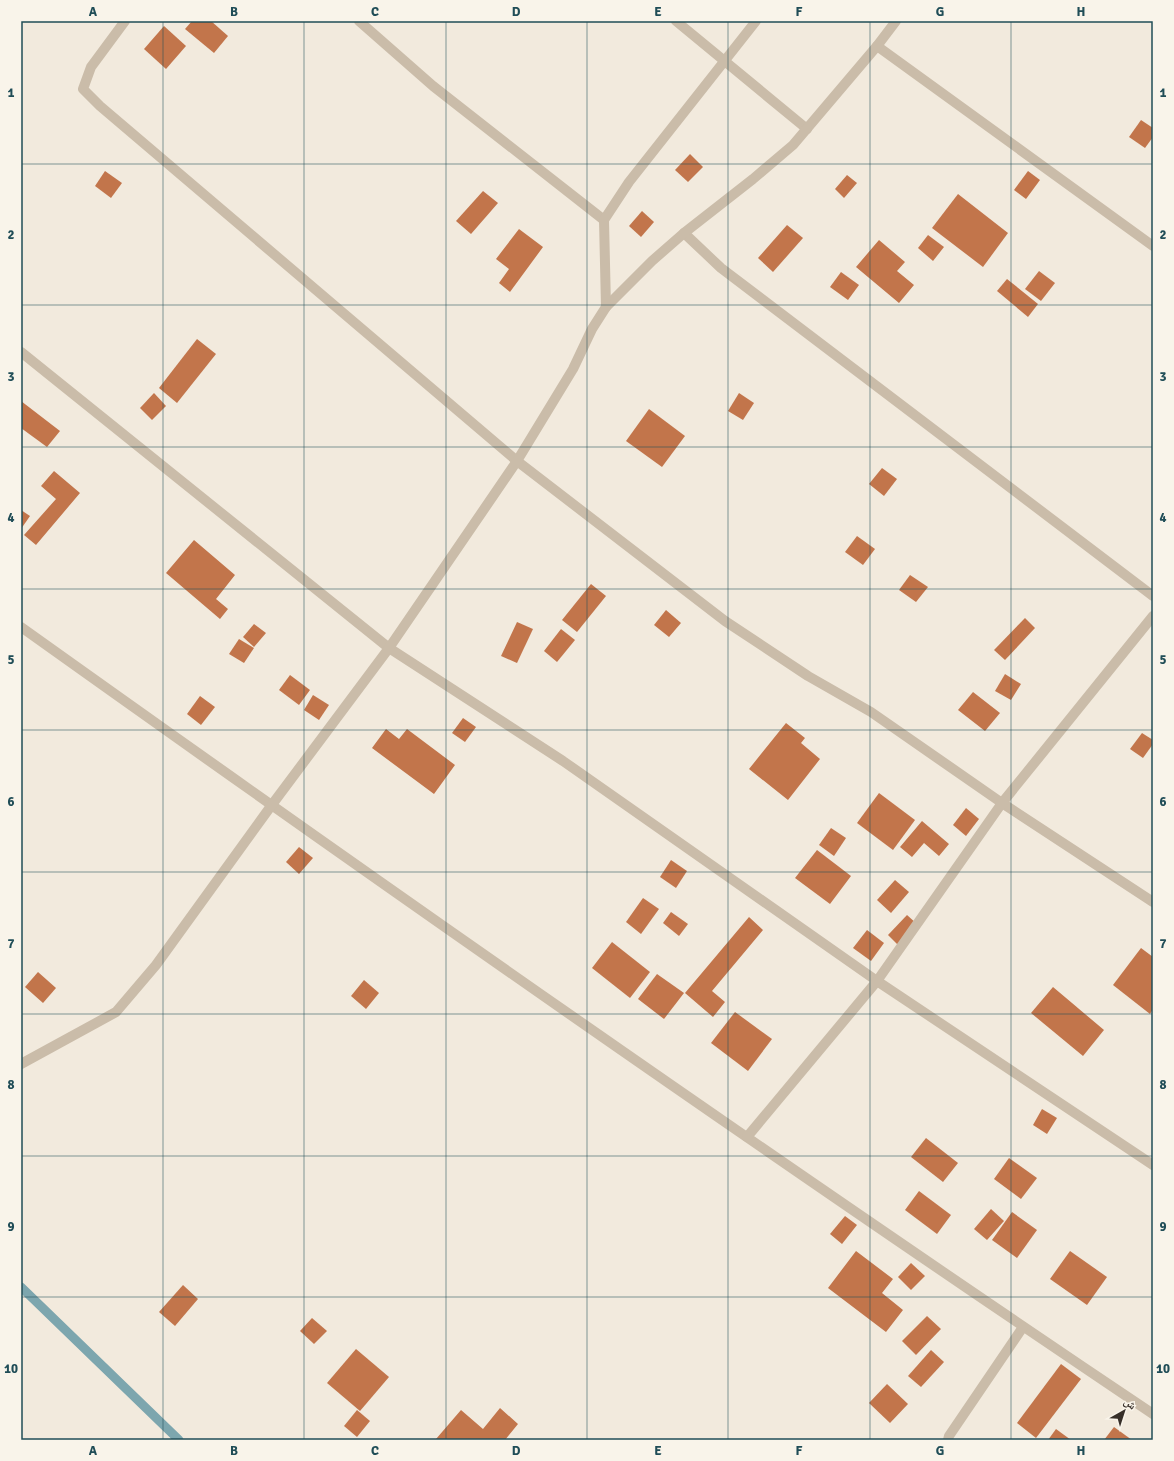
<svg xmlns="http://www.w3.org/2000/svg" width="1174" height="1461" font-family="Signika,'Noto Naskh Arabic',sans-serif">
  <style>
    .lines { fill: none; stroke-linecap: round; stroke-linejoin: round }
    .stream { stroke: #7da6ae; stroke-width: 9 }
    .building { fill: #c2754b }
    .street { stroke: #cabca9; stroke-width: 10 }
    .grid { fill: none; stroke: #204d57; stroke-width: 1; stroke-opacity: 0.55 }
    .neatline { fill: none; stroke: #204d57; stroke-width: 1.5 }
    .grid-label { font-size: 13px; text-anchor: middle; font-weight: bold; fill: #204d57 }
  </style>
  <rect width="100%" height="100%" fill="#f2eadd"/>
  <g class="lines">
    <polyline class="stream" points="21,1287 179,1440"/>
  </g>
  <g class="building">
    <polygon points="192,21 211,21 228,36 214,53 185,29"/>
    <polygon points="164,26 186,46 166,69 144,49"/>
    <polygon points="1141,120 1153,128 1153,137 1145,148 1129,137"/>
    <polygon points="690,154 703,167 688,182 675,170"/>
    <polygon points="105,171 122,183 111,198 95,186"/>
    <polygon points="1028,171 1040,180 1026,199 1014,190"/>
    <polygon points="847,175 857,183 844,198 835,189"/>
    <polygon points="483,191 498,203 471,234 456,221"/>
    <polygon points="958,194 1008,233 983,267 932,228"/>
    <polygon points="642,211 654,222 641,237 629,226"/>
    <polygon points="787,225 803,238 773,272 758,258"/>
    <polygon points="519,229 543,247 510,292 499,283 509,269 496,259"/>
    <polygon points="928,235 944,247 933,261 918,248"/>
    <polygon points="879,240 905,262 897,271 914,285 899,303 856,267"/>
    <polygon points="1039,271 1055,283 1041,301 1025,289"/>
    <polygon points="841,272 859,285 848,300 830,287"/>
    <polygon points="1007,279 1038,304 1028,317 997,291"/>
    <polygon points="197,339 216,354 177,403 159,388"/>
    <polygon points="154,393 166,406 152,420 140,408"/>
    <polygon points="739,393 754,403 743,420 728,411"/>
    <polygon points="21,401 60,431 47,447 21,428"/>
    <polygon points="649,409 685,436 662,467 626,441"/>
    <polygon points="882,468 897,479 884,496 869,484"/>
    <polygon points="54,471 80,493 36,545 24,535 56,499 41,486"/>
    <polygon points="21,510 30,516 21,529"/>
    <polygon points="857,536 875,549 863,565 845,552"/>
    <polygon points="194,540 235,575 216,599 228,609 220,619 166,573"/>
    <polygon points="910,575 928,587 916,602 899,590"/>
    <polygon points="591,584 606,596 577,632 562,620"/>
    <polygon points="666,610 681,623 669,637 654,625"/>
    <polygon points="1025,618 1035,628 1005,660 994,650"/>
    <polygon points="517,622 533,629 517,663 501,656"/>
    <polygon points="254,624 266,633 254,647 243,637"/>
    <polygon points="561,629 575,640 557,662 544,651"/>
    <polygon points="239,639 254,648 244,663 229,654"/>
    <polygon points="1005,674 1021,684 1011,700 995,691"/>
    <polygon points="290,675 310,690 299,705 279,690"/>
    <polygon points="973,692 1000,713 985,731 958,710"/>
    <polygon points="313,695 329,705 319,720 304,710"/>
    <polygon points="200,696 215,707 201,725 187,714"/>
    <polygon points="463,718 476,727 465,742 452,733"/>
    <polygon points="786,723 805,738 801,743 820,759 788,800 749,769"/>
    <polygon points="386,729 399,739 407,729 455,765 434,794 372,748"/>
    <polygon points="1142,733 1153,740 1153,744 1143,758 1130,749"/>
    <polygon points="879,793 915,820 893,850 857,823"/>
    <polygon points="966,808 979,819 966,836 953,825"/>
    <polygon points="922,821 949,844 939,856 924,843 912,857 900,847"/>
    <polygon points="831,828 846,838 834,856 819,845"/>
    <polygon points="299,847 313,858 299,874 286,862"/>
    <polygon points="817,850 851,876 830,904 795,878"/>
    <polygon points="671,860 687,871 676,888 660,877"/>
    <polygon points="895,880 909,892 891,913 877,900"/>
    <polygon points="643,898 659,909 641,934 626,922"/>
    <polygon points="671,912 688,924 679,936 663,923"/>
    <polygon points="907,915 917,924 898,945 888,935"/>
    <polygon points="749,917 763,930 712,991 725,1002 713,1017 685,993"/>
    <polygon points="867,930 884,943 871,961 853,948"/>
    <polygon points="612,942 650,972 630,998 592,968"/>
    <polygon points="1141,948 1153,957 1153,1009 1150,1014 1113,985"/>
    <polygon points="38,972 56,988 43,1003 25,987"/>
    <polygon points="657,974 684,993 664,1019 638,999"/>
    <polygon points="364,980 379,993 366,1009 351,996"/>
    <polygon points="1053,987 1104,1030 1083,1056 1031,1013"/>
    <polygon points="735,1012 772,1039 748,1071 711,1043"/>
    <polygon points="1042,1109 1057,1118 1047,1134 1033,1125"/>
    <polygon points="926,1138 958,1163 943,1182 911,1157"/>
    <polygon points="1009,1158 1037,1178 1021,1199 994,1179"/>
    <polygon points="919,1191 951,1215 937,1234 905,1210"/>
    <polygon points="991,1209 1004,1221 987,1240 974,1229"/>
    <polygon points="1012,1212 1037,1230 1017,1258 992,1240"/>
    <polygon points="845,1216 857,1225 842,1244 830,1234"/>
    <polygon points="856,1251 893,1279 882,1293 903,1310 886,1332 828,1288"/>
    <polygon points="1070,1251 1107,1277 1087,1305 1050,1279"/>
    <polygon points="911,1263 925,1276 911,1290 898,1277"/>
    <polygon points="183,1285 198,1299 175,1326 159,1312"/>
    <polygon points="927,1316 941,1329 916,1355 902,1341"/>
    <polygon points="312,1318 327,1331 314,1344 300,1331"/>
    <polygon points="356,1349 389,1377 360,1411 327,1383"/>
    <polygon points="931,1350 944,1362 921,1387 908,1376"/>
    <polygon points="1061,1364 1081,1379 1036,1438 1017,1423"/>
    <polygon points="887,1384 908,1404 890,1423 869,1403"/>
    <polygon points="500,1408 518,1424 505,1440 438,1440 436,1439 461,1410 483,1429"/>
    <polygon points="357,1410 370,1421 357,1437 344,1426"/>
    <polygon points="1114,1427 1132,1440 1104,1440"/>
    <polygon points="1056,1429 1071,1440 1048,1440"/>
  </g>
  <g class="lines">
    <g class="street">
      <polyline points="125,21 91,67 83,89 100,106 517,461 725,621 808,676 871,712 1002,803 1153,902"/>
      <polyline points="359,21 433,86 604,220"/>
      <polyline points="676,21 807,129"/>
      <polyline points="877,46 1153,246"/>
      <polyline points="684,233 721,268 1153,596"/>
      <polyline points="606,307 652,261 684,233 753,179 793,145 877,46 896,21"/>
      <polyline points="21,352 389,648 563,761 877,981 1153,1165"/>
      <path d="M21 627C395 894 772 1158 1153 1414"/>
      <polyline points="21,1064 116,1012 156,965 271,806 389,648 517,461 573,369 592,329 606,307 604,220 629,182 756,21"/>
      <polyline points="747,1137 877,981 1002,803 1153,616"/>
      <polyline points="948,1440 949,1436 1023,1327"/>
    </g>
  </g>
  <path class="grid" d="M163 21V1440M304 21V1440M446 21V1440M587 21V1440M728 21V1440M870 21V1440M1011 21V1440M21 164H1153M21 305H1153M21 447H1153M21 589H1153M21 730H1153M21 872H1153M21 1014H1153M21 1156H1153M21 1297H1153"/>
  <rect width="1174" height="1461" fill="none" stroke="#f9f4ea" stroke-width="44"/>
  <g transform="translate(1124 1411) rotate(39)" stroke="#f9f4ea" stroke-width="3" paint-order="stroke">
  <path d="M0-3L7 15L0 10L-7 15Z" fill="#372f29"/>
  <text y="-6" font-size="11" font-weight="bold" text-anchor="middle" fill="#372f29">ش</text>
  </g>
  <rect x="22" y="22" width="1130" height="1417" class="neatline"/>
  <g class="grid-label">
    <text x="93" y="16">A</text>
    <text x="234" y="16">B</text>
    <text x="375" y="16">C</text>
    <text x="516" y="16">D</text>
    <text x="658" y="16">E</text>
    <text x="799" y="16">F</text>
    <text x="940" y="16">G</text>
    <text x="1081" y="16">H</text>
    <text x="11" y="97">1</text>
    <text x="1163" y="97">1</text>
    <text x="11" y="239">2</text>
    <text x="1163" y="239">2</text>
    <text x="11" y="381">3</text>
    <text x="1163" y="381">3</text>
    <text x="11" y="522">4</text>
    <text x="1163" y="522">4</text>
    <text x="11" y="664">5</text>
    <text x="1163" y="664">5</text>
    <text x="11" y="806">6</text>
    <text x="1163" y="806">6</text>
    <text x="11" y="948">7</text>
    <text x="1163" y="948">7</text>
    <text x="11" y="1089">8</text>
    <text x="1163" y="1089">8</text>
    <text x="11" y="1231">9</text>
    <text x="1163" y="1231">9</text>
    <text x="11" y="1373">10</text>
    <text x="1163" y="1373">10</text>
    <text x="93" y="1455">A</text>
    <text x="234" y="1455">B</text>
    <text x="375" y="1455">C</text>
    <text x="516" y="1455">D</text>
    <text x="658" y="1455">E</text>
    <text x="799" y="1455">F</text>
    <text x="940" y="1455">G</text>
    <text x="1081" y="1455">H</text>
  </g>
</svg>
